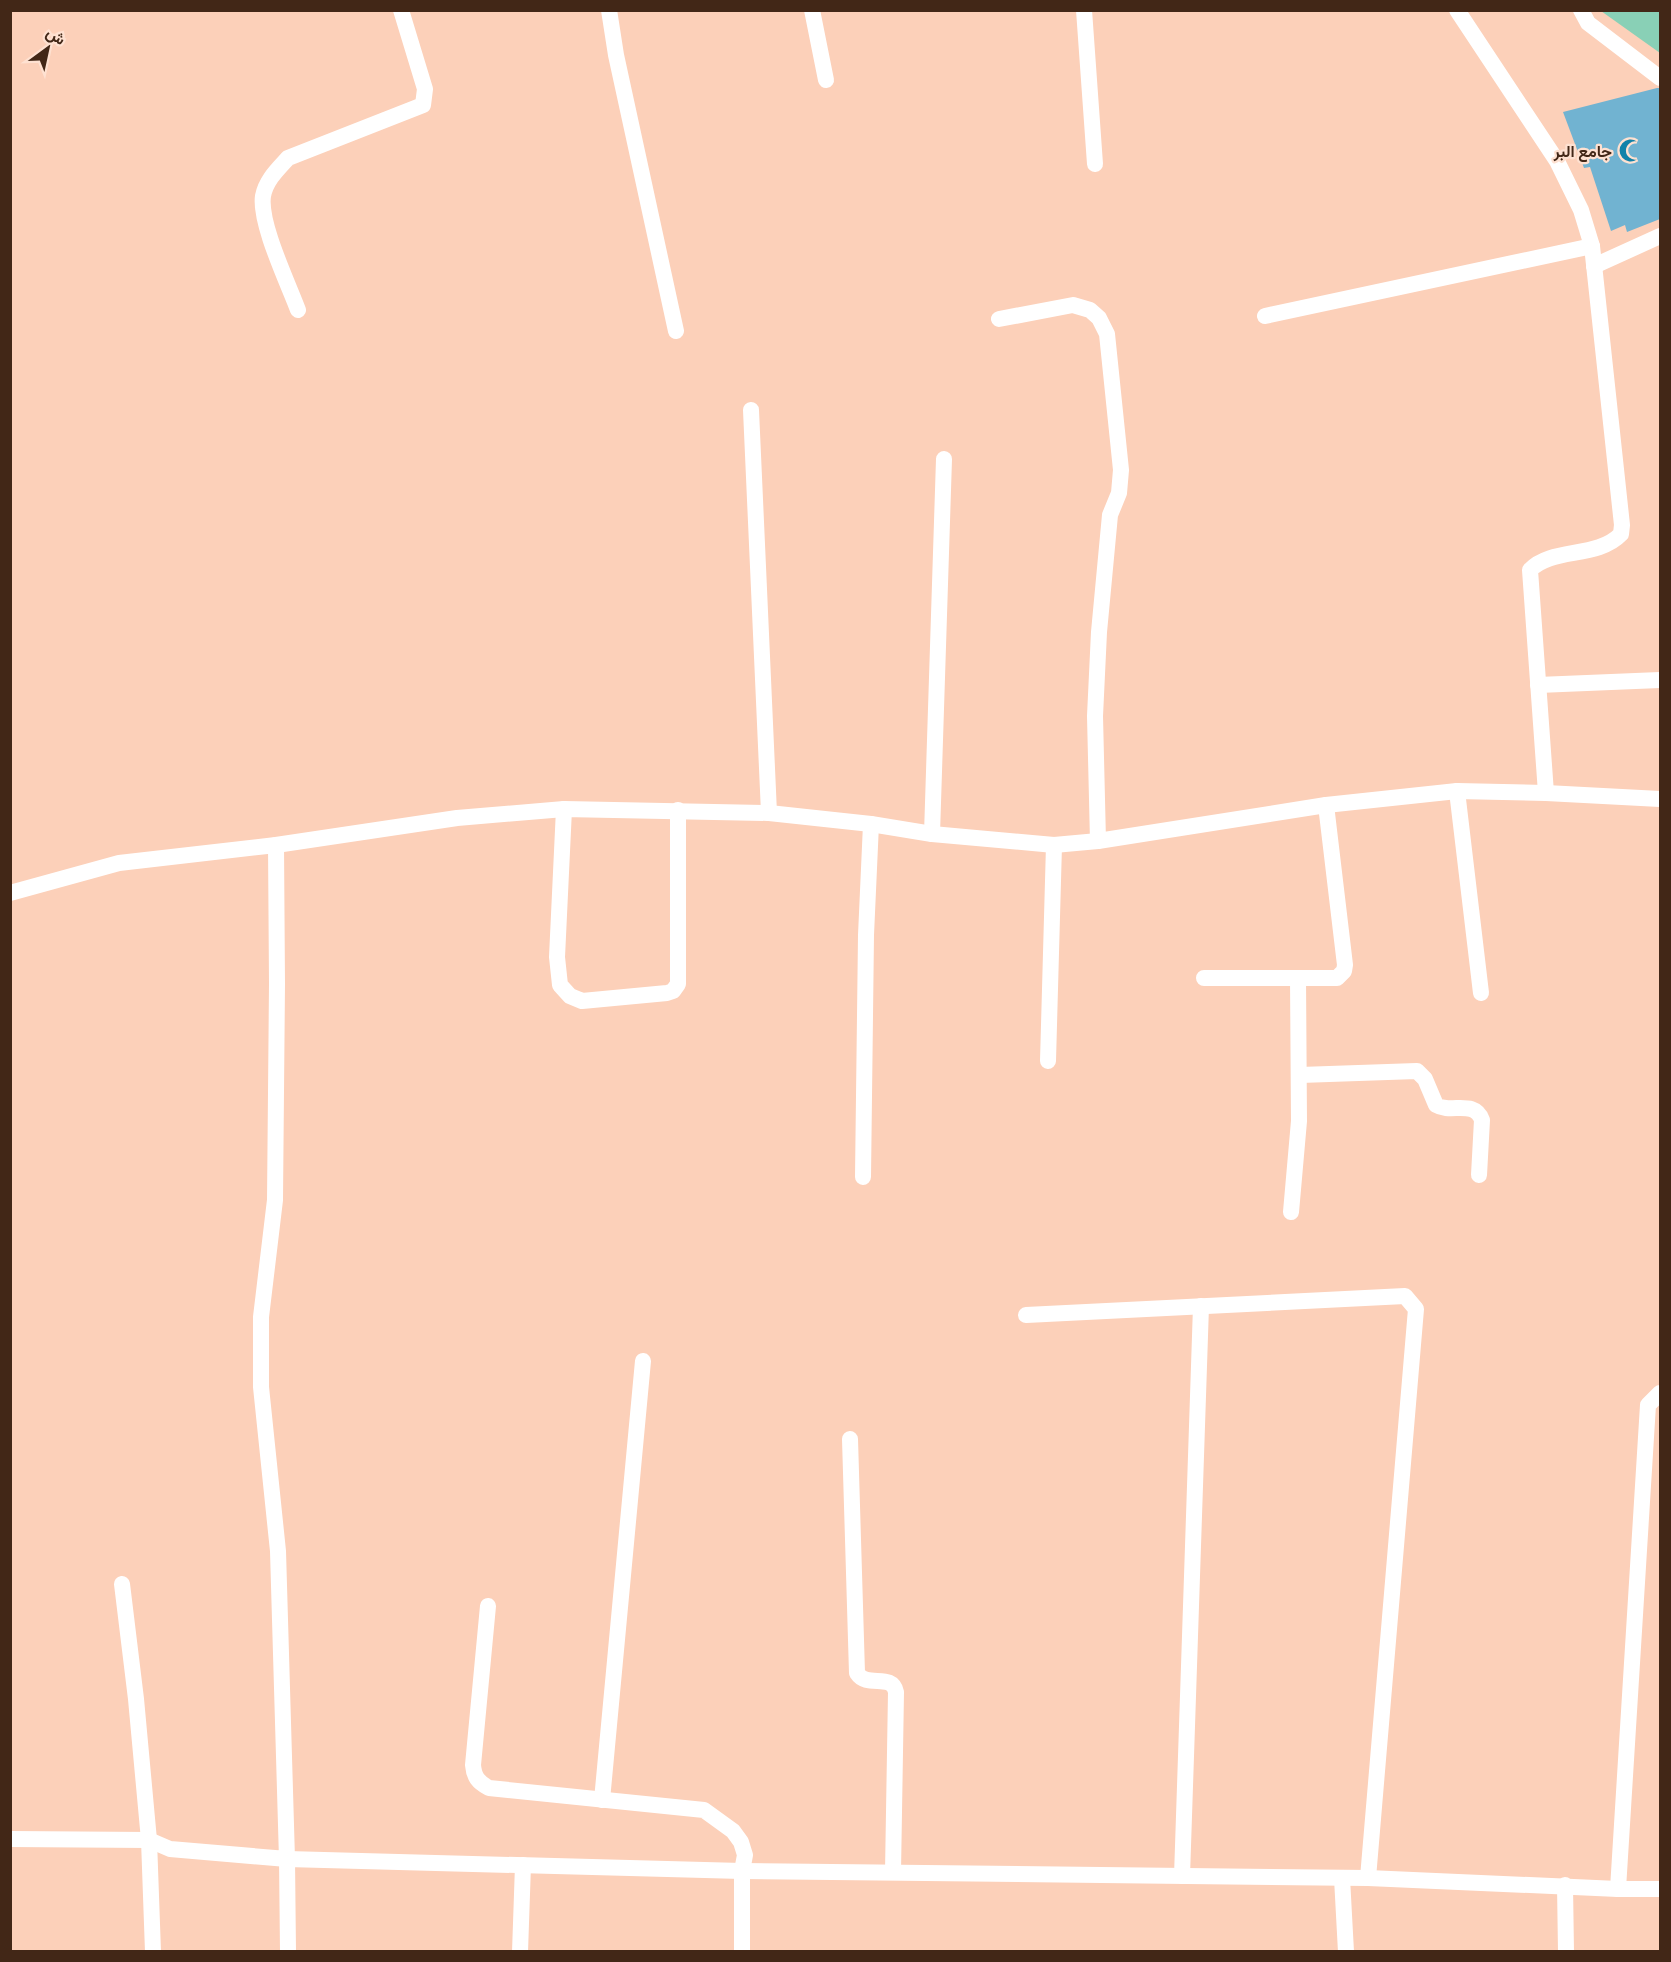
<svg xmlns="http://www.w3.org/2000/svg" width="1671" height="1962" font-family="'Public Sans',Vazirmatn,sans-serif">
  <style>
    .water { fill: #89d0b6 }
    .building { fill: #71b3d1 }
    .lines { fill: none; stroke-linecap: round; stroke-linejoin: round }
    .minor { stroke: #fff; stroke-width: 16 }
    .labels { text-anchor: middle; stroke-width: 4.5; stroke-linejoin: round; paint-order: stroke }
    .poi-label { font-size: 16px; font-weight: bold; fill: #422717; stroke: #fee1d1; text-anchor: end }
  </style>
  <rect width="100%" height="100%" fill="#fcd0b9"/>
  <polygon class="water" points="1601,11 1660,11 1660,53"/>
  <polygon class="building" points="1657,88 1660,88 1660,219 1627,232 1625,225 1611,231 1590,167 1584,168 1563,112"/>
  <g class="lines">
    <g class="minor">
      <polyline points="609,10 616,55 676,331"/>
      <polyline points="812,10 826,80"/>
      <polyline points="1084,10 1095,164"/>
      <path d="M1457 10 1557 161 1581 210 1592 246 1622 525 1621 534C1597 559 1552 547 1530 570L1546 793"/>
      <polyline points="1581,10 1588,23 1660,78"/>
      <polyline points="1594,266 1660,236"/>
      <path d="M298 310C288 283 259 223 263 196 266 180 278 169 288 158L423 105 425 89 401 10"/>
      <polyline points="1265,316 1592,246"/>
      <polyline points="999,319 1073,305 1090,310 1099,318 1107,334 1121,470 1119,493 1110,515 1099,632 1095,716 1098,841"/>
      <polyline points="751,410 769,813"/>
      <polyline points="1538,685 1660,680"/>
      <polyline points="1457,791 1481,993"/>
      <polyline points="564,809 557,957 560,985 570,996 582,1001 667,993 673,991 678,984 678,810"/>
      <polyline points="932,834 944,459"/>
      <polyline points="10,893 119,863 276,845 457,818 564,809 769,813 871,824 932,834 1054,845 1098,841 1326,805 1457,791 1546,793 1660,799"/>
      <polyline points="1204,978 1337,978 1344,971 1345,965 1326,805"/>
      <polyline points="1048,1061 1054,845"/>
      <path d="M1300 1075 1417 1071 1425 1079 1436 1105C1451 1114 1474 1099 1482 1120L1479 1175"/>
      <polyline points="863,1177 866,935 871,824"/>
      <polyline points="1291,1212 1299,1121 1298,978"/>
      <polyline points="1026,1315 1405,1296 1416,1309 1368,1878"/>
      <path d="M850 1439 857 1673C867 1689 892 1672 896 1692L893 1872"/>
      <polyline points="122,1584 136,1699 149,1840 153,1952"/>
      <path d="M488 1606 473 1765C474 1777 478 1782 489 1788L704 1810 733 1831 741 1842 745 1855 742 1871V1952"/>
      <polyline points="602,1800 643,1361"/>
      <polyline points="10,1839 149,1840 170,1849 287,1859 278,1551 261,1387 261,1317 275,1200 277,984 276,845"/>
      <polyline points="1182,1876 1201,1306"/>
      <polyline points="1342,1878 1346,1952"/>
      <polyline points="1565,1885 1566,1952"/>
      <polyline points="1618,1889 1648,1405 1660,1393"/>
      <polyline points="288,1952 287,1859 742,1871 1368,1878 1618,1889 1660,1889"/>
      <polyline points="520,1952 523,1865"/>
    </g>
  </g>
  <defs>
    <symbol id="mosque-bare" viewBox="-9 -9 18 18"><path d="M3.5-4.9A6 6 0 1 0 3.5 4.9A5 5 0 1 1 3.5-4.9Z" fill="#1282a9" stroke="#fee1d1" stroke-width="2.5" paint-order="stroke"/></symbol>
  </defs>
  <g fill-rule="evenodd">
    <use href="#mosque-bare" x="1614" y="134" width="33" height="33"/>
  </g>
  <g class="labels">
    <g class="poi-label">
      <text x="1612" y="157">جامع البر</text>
    </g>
  </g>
  <rect width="1671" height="1962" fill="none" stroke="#422717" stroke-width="24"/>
  <g transform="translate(48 48) rotate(33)" stroke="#fee1d1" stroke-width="4.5" paint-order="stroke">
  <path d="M0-4.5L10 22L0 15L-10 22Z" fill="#422717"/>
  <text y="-9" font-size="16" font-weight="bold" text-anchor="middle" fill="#422717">ش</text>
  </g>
</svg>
